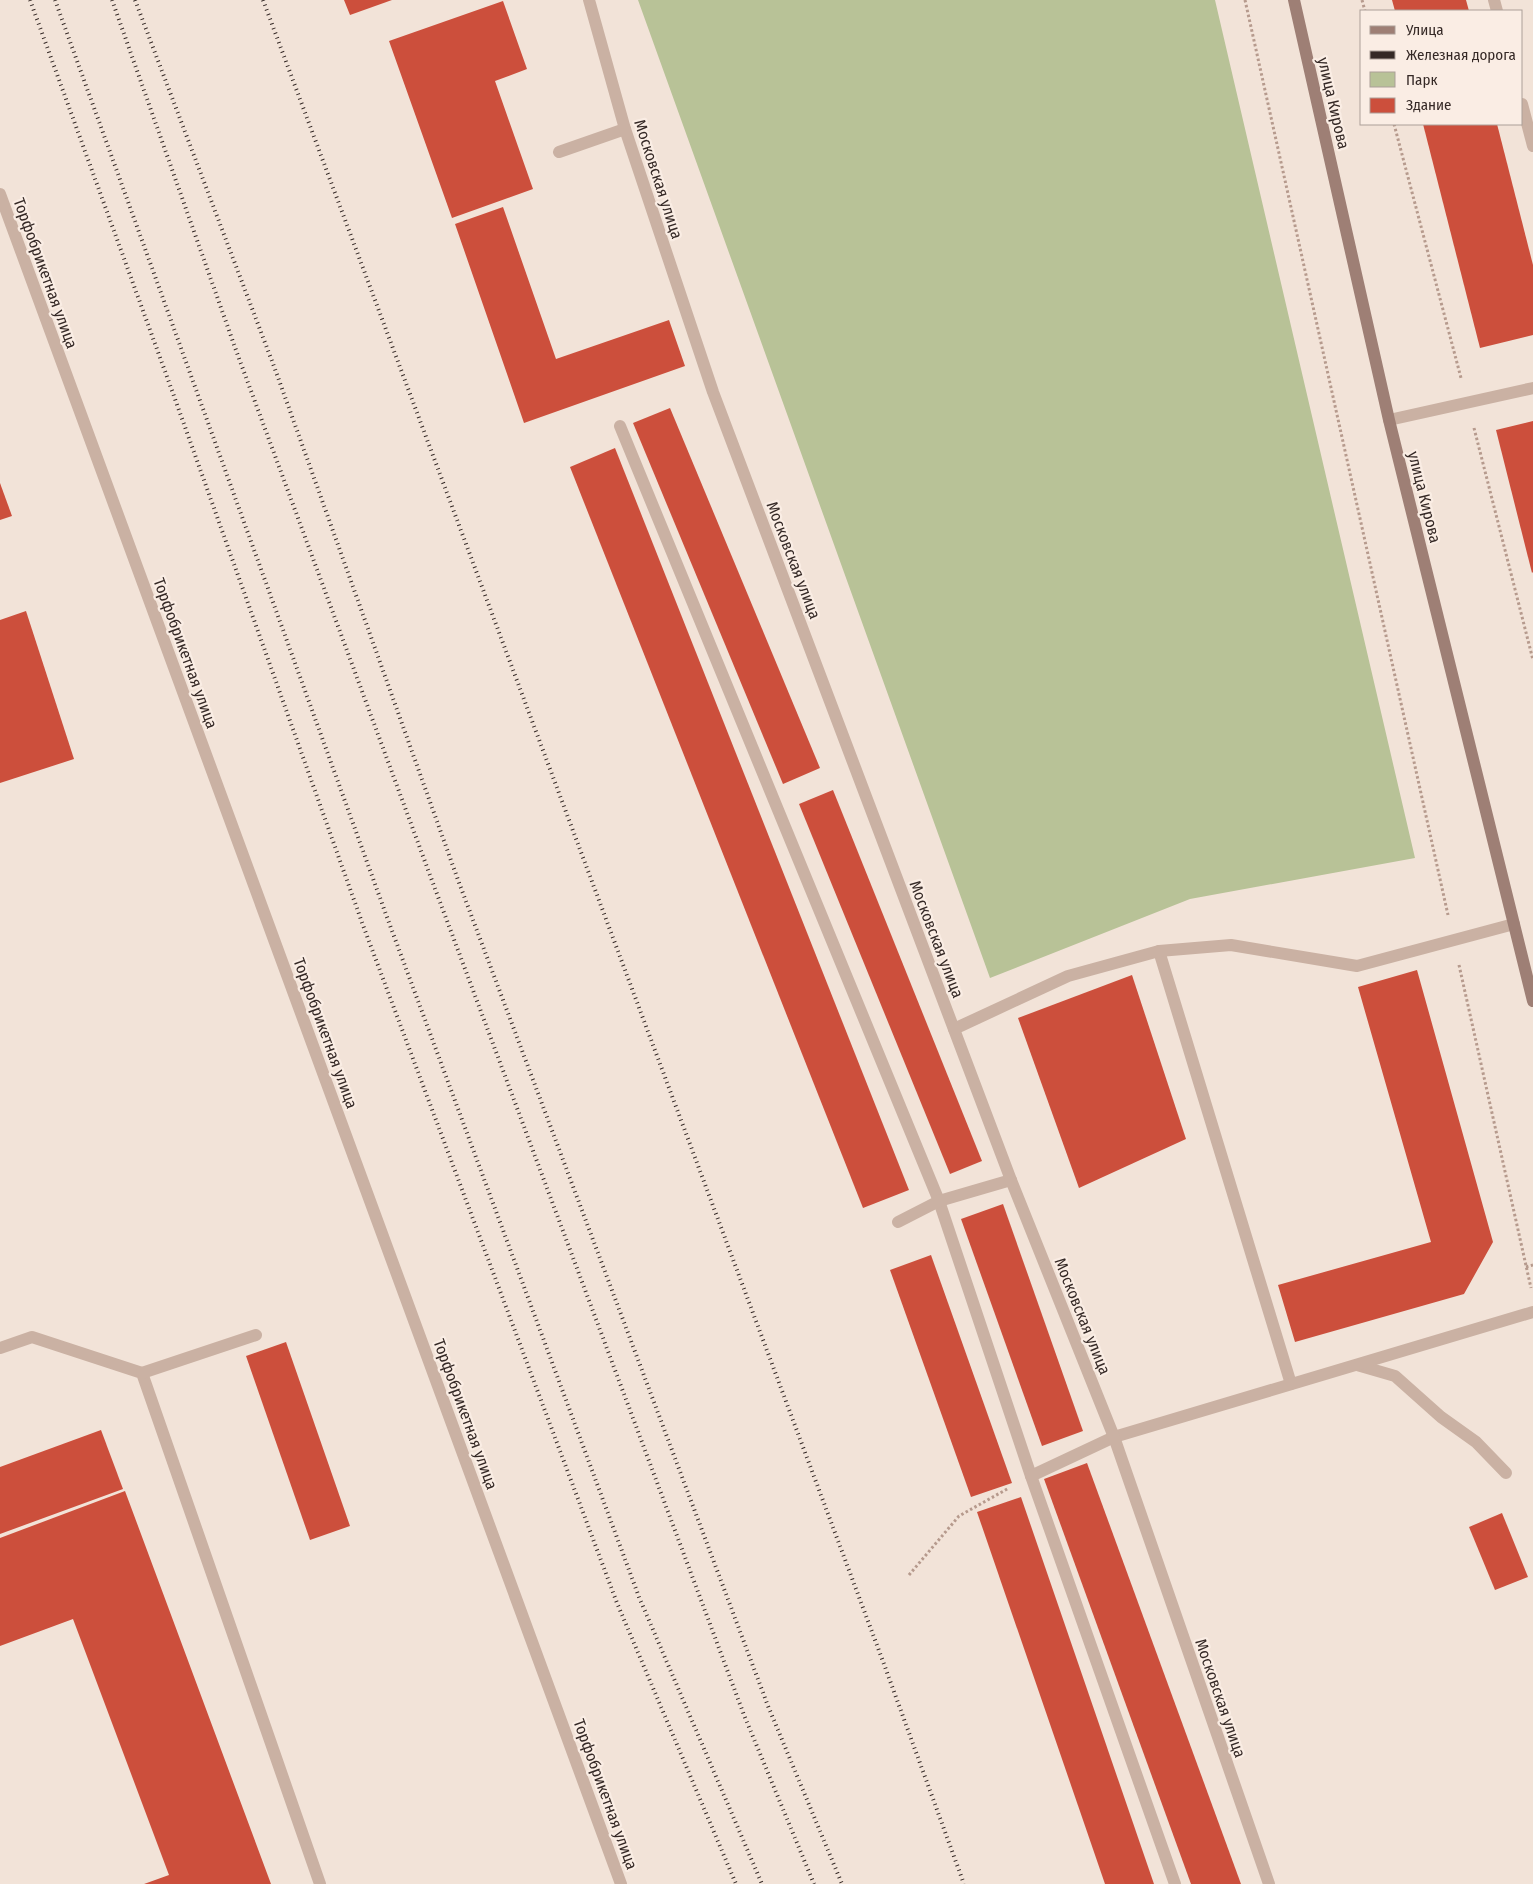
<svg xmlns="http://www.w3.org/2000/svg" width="1533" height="1884" font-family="'Fira Sans Condensed',sans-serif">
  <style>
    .green { fill: #b8c297 }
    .building { fill: #cc4f3c }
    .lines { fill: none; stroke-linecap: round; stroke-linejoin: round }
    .path { stroke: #b69a8d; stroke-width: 3; stroke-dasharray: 2.5 2.5; stroke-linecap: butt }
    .lane { stroke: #cab1a3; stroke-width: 12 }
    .street { stroke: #cab1a3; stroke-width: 12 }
    .secondary { stroke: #9e7f75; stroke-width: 12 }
    .rail { stroke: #352926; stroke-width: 4; stroke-dasharray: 1 4; stroke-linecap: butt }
    .labels { text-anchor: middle; stroke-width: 4.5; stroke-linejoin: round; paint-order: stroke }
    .street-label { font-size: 16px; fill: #352926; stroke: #faede4 }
  </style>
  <rect width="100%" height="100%" fill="#f2e3d8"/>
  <polygon class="green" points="638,0 1215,0 1415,858 1190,899 990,978"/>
  <g class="building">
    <polygon points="344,0 392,0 350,15"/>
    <polygon points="1392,0 1466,0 1469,11 1395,11"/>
    <polygon points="503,1 527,69 495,81 533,189 452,218 389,41"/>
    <polygon points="1423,124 1497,124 1533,265 1533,335 1480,348"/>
    <polygon points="503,207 556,359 669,320 685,366 524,423 455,224"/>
    <polygon points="670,408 820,768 783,784 633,423"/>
    <polygon points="1533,421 1533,572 1532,573 1496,430"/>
    <polygon points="615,448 909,1190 863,1208 570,467"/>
    <polygon points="0,483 12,516 0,520"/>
    <polygon points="26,611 74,759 0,783 0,620"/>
    <polygon points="833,790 982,1161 950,1174 799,804"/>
    <polygon points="1417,970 1493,1242 1464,1294 1295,1342 1278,1285 1431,1242 1358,987"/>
    <polygon points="1132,975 1186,1139 1079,1188 1018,1018"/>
    <polygon points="1003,1204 1083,1431 1042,1446 961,1219"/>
    <polygon points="931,1255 1012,1483 971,1497 890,1270"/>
    <polygon points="286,1342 350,1526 310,1540 246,1356"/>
    <polygon points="101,1430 123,1489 0,1534 0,1467"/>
    <polygon points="1087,1463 1241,1884 1191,1884 1044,1479"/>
    <polygon points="125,1491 271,1884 144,1884 169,1875 73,1619 0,1646 0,1538"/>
    <polygon points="1021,1497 1154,1884 1105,1884 977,1512"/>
    <polygon points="1502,1513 1528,1577 1495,1590 1469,1527"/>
  </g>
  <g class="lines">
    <g class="path">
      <polyline points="1245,0 1448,915"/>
      <polyline points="1362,0 1365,11"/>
      <polyline points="1394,124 1461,378"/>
      <polyline points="1474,428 1533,660"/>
      <polyline points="1459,965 1531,1288"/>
      <polyline points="1526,1267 1533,1265"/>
      <polyline points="909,1575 959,1516 1009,1488"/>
    </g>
    <g class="lane">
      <polyline points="1494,0 1497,11"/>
      <polyline points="1522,104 1533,146"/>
      <polyline points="559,152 625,129"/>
      <polyline points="1389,420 1533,388"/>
      <polyline points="620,426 939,1201 1031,1476 1175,1884"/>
      <polyline points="1159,951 1291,1384"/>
      <polyline points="954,1029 1068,976 1159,951 1231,945 1357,966 1514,924"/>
      <polyline points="898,1222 939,1201 1011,1180"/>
      <polyline points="0,1348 32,1337 142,1373 320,1884"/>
      <polyline points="1357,1365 1395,1376 1441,1417 1476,1442 1506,1473"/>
      <polyline points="142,1373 256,1335"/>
      <polyline points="1031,1476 1114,1437 1533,1312"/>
    </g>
    <g class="street">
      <polyline points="589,0 625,129 713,392 1011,1180 1114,1437 1269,1884"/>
      <polyline points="0,194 621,1884"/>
    </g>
    <polyline class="secondary" points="1294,0 1389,420 1533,1001"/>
    <g class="rail">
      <polyline points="30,0 170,385 364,928 617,1603 736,1884"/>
      <polyline points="55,0 388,920 639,1597 762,1884"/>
      <polyline points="112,0 237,353 434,886 744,1715 814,1884"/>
      <polyline points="135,0 275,369 458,880 768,1706 842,1884"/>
      <polyline points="263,0 881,1656 964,1884"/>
    </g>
  </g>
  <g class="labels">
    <g class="street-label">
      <text transform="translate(1334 103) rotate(77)" y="6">улица Кирова</text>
      <text transform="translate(659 179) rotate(72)" y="6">Московская улица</text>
      <text transform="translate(46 273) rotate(70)" y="6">Торфобрикетная улица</text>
      <text transform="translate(1425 497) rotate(76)" y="6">улица Кирова</text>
      <text transform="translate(794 560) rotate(69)" y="6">Московская улица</text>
      <text transform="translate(186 653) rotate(70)" y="6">Торфобрикетная улица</text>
      <text transform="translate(937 939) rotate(69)" y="6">Московская улица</text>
      <text transform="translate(326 1033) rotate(70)" y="6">Торфобрикетная улица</text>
      <text transform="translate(1083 1316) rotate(68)" y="6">Московская улица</text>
      <text transform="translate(466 1414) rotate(70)" y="6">Торфобрикетная улица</text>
      <text transform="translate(1221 1698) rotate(71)" y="6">Московская улица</text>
      <text transform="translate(606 1794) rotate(70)" y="6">Торфобрикетная улица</text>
    </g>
  </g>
  <rect x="1360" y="10" width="162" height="115" fill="#faede4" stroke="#ab9f98"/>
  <rect x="1370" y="26" width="25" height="8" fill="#9e7f75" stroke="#ab9f98"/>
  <text x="1406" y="35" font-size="15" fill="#352926">Улица</text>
  <rect x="1370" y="51" width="25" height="8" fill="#352926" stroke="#ab9f98"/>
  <text x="1406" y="60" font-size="15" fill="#352926">Железная дорога</text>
  <rect x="1370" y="72" width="25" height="15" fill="#b8c297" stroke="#ab9f98"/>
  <text x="1406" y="85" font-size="15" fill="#352926">Парк</text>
  <rect x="1370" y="98" width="25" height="15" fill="#cc4f3c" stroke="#ab9f98"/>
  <text x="1406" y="110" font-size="15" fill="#352926">Здание</text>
</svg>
